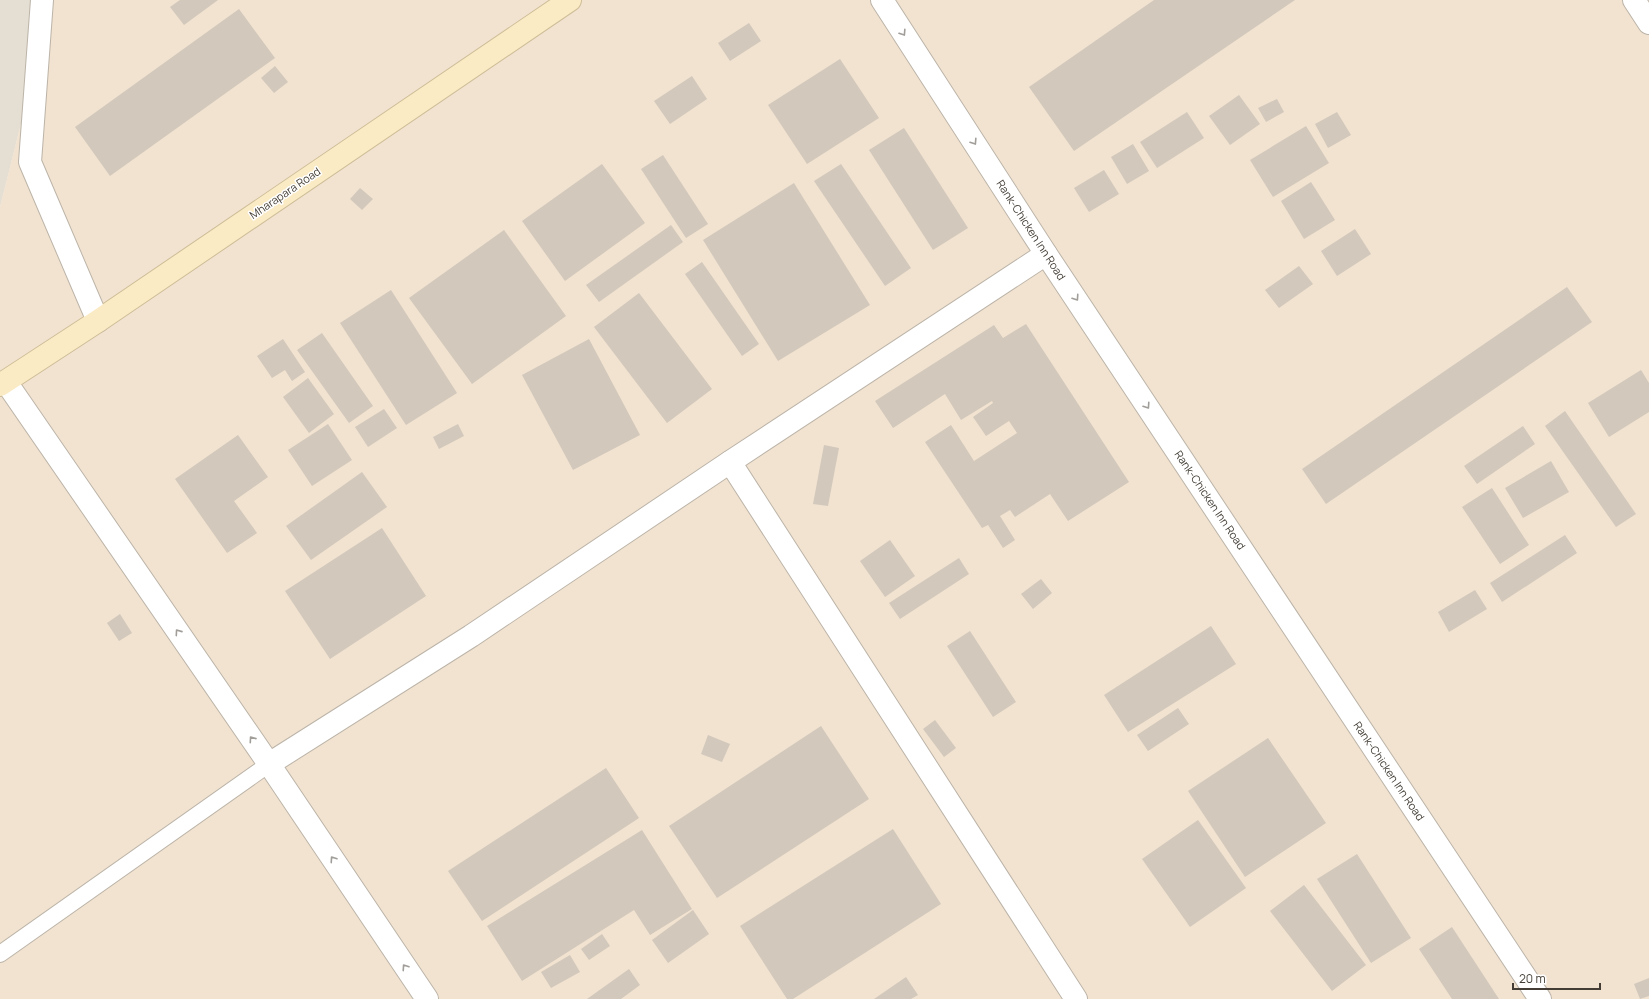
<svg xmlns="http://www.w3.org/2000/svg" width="1649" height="999" font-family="Manrope,sans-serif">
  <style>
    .residential { fill: #e4ded3 }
    .commercial { fill: #f2e3d1 }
    .building { fill: #d2c8bb }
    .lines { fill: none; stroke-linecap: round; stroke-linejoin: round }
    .service-casing { stroke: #bcb4a8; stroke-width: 18 }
    .minor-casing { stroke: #bcb4a8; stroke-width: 24 }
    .tertiary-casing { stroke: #bcb4a8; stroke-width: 24 }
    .secondary-casing { stroke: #cebd97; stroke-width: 24 }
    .service { stroke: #fff; stroke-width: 16 }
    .minor { stroke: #fff; stroke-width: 22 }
    .tertiary { stroke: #fff; stroke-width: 22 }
    .secondary { stroke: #faebc5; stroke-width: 22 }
    .oneway { stroke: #a19e9a }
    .labels { text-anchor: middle; stroke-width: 3; stroke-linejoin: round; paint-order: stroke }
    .street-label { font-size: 11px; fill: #433d35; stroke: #fff }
  </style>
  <rect width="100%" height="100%" fill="#f1ede5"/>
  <polygon class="residential" points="0,0 52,0 0,207"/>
  <polygon class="commercial" points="52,0 1649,0 1649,999 0,999 0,207"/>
  <g class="building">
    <polygon points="180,0 218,0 184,25 170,7"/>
    <polygon points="1154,0 1295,0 1074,151 1029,87"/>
    <polygon points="239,9 275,58 110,176 75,127"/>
    <polygon points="749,23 761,41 730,61 718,43"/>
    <polygon points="840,59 879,118 807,164 768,105"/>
    <polygon points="275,66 288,82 274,93 261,78"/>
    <polygon points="692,76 707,99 670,124 654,101"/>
    <polygon points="1239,95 1260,124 1230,145 1209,116"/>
    <polygon points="1277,99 1284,112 1266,122 1258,108"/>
    <polygon points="1187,112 1204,138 1157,168 1140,142"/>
    <polygon points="1337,112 1351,135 1328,148 1315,124"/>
    <polygon points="1306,126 1329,163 1273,197 1250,160"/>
    <polygon points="904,128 968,228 933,250 869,150"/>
    <polygon points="1133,144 1149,171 1127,184 1111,157"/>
    <polygon points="663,155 708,224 686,238 641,169"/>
    <polygon points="602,164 645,223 565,281 522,221"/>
    <polygon points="841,164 911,268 885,286 814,181"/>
    <polygon points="1104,170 1119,194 1089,212 1074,188"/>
    <polygon points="1311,182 1335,220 1304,239 1281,201"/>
    <polygon points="794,183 870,305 778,361 703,240"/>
    <polygon points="360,188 373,199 362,210 350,199"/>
    <polygon points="671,225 683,242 599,302 586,285"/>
    <polygon points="1355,229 1371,254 1337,276 1321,251"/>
    <polygon points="504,230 566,316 472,384 409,298"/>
    <polygon points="702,262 759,344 742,356 685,274"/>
    <polygon points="1299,266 1313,284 1279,308 1265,290"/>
    <polygon points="1567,287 1592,322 1326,504 1302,469"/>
    <polygon points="391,290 457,393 406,425 340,323"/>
    <polygon points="639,293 712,389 667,423 594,327"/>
    <polygon points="1026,324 1129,482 1068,521 1050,494 1015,517 1010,510 1000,516 1015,540 1003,548 988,525 982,528 925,442 951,425 974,461 1017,433 1009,421 986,436 973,417 993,403 992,401 961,420 945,394 893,428 875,401 994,325 1003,338"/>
    <polygon points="322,333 373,406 349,423 297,350"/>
    <polygon points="283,339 305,372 292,381 285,370 272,378 257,356"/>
    <polygon points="589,339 640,435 573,470 522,375"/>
    <polygon points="1641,370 1649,383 1649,412 1609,437 1588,403"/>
    <polygon points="308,378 334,414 309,433 283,397"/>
    <polygon points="384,409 397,428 368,447 355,427"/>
    <polygon points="1565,411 1636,514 1616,527 1545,426"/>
    <polygon points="328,424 352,460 312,486 288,450"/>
    <polygon points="458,424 464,436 439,449 433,437"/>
    <polygon points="1523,426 1535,444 1477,484 1464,466"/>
    <polygon points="238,435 268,477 234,501 257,533 227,553 175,479"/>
    <polygon points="824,445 839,448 828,506 813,504"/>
    <polygon points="1551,461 1569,492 1523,518 1505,488"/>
    <polygon points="362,472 387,507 311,560 286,526"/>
    <polygon points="1492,488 1529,545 1500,564 1462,507"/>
    <polygon points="382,528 426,596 330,659 285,591"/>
    <polygon points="1565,535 1577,553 1502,602 1490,583"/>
    <polygon points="890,540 915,576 885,597 860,561"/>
    <polygon points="959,558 969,574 900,619 889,603"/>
    <polygon points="1041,579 1052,593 1033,609 1021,594"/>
    <polygon points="1475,590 1487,609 1449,632 1438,612"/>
    <polygon points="120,614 132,633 119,641 107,623"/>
    <polygon points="1211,626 1236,664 1128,732 1104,695"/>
    <polygon points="970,631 1016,702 993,717 947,646"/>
    <polygon points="1178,708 1189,724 1148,751 1137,735"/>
    <polygon points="935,720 956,748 944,757 923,729"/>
    <polygon points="821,726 869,799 717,898 669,826"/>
    <polygon points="708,735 730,744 722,762 701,754"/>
    <polygon points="1268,738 1326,823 1245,877 1188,791"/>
    <polygon points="606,768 639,818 482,921 448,871"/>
    <polygon points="1198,820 1246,888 1190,927 1142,859"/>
    <polygon points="893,829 941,904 793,999 787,999 740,926"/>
    <polygon points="642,830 692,909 650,935 634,910 522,981 487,926"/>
    <polygon points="1357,854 1411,938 1371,963 1317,879"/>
    <polygon points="1304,885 1366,965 1332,991 1270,911"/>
    <polygon points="693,910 709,934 668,963 652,940"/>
    <polygon points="1452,927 1499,999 1452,999 1419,949"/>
    <polygon points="602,934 610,946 589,960 581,949"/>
    <polygon points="570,955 580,972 551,988 541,972"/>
    <polygon points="629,969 640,985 621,999 587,999"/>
    <polygon points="906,977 918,995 911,999 874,999"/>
    <polygon points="1649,978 1649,996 1640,999 1634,984"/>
  </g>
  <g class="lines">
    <defs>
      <polyline id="service" points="0,954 269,764"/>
      <g id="minor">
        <polyline points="42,0 30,162 98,321"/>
        <polyline points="882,0 1046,254 1540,999"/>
        <polyline points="6,382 269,764 427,999"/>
        <polyline points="730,462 1076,999"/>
        <polyline points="269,764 471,636 730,462 1046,254"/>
      </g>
      <polyline id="tertiary" points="1634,0 1649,23"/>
      <polyline id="secondary" points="0,385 98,321 570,0"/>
    </defs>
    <use href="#service" class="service-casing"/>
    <use href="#minor" class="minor-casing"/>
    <use href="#tertiary" class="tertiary-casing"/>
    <use href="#secondary" class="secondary-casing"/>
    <use href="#service" class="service"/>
    <use href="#minor" class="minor"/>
    <use href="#tertiary" class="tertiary"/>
    <use href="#secondary" class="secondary"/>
  </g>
  <defs><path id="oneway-chevron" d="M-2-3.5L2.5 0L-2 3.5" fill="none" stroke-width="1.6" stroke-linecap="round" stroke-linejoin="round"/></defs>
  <g class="oneway">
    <use href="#oneway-chevron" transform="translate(903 33) rotate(57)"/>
    <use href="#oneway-chevron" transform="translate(974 142) rotate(57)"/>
    <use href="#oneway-chevron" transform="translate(1076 298) rotate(56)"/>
    <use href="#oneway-chevron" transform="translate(1147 406) rotate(56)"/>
    <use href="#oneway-chevron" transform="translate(178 632) rotate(-125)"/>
    <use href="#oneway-chevron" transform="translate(252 739) rotate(-125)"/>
    <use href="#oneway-chevron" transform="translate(333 859) rotate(-124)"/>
    <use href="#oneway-chevron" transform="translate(405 967) rotate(-124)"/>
  </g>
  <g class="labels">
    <g class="street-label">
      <text transform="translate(285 193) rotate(-34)" y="4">Mharapara Road</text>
      <text transform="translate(1031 230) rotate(57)" y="4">Rank-Chicken Inn Road</text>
      <text transform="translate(1210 500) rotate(56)" y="4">Rank-Chicken Inn Road</text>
      <text transform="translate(1389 771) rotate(56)" y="4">Rank-Chicken Inn Road</text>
    </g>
  </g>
  <path d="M1513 983v6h87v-6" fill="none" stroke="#433d35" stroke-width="2"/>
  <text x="1519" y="983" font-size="12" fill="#433d35" stroke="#ffffff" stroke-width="3" paint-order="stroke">20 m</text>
</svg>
